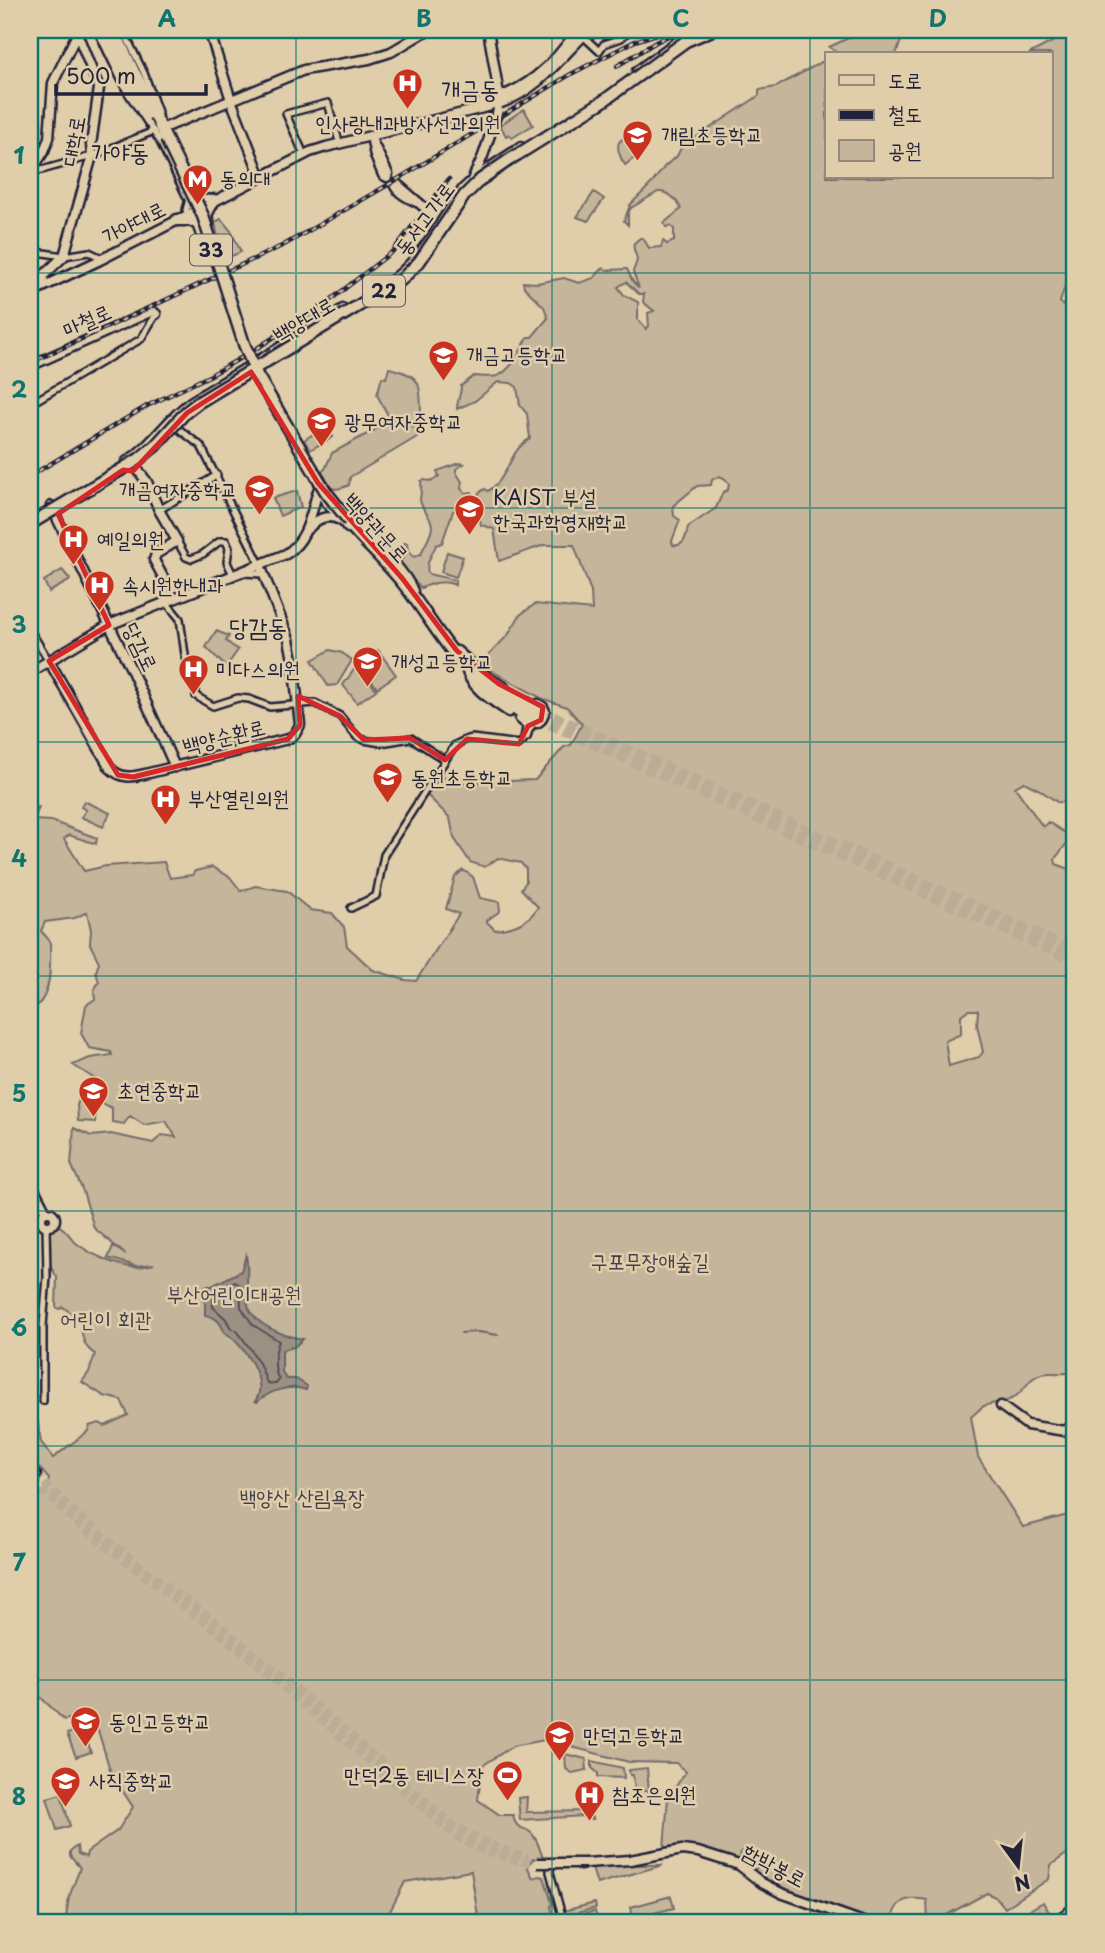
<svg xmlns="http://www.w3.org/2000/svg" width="1105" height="1953" font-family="'Playpen Sans','Poor Story',sans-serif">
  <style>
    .green { fill: #c4b59b; stroke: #736c6b; stroke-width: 2; fill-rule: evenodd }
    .water { fill: #9c9083; stroke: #6b6466; stroke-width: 2 }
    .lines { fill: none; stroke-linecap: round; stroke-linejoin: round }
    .shore { stroke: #534e58; stroke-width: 2 }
    .stream { stroke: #6b6466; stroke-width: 2 }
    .major-tunnel { stroke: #baac95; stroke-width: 8; stroke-dasharray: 8 4; stroke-linecap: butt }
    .highway-tunnel { stroke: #baac95; stroke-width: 10; stroke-dasharray: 10 5; stroke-linecap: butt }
    .minor-casing { stroke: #22223b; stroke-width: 10 }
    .major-casing { stroke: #22223b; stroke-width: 13 }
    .highway-casing { stroke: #22223b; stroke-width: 15 }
    .minor { stroke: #e0ceab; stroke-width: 5 }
    .major { stroke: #e0ceab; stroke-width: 8 }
    .highway { stroke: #e0ceab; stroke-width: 10 }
    .rail-casing { stroke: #22223b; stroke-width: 4.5 }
    .rail { stroke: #e0ceab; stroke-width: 2; stroke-dasharray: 5; stroke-linecap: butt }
    .major-bridge-casing { stroke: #22223b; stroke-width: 13; stroke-linecap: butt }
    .highway-bridge-casing { stroke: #22223b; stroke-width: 15; stroke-linecap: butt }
    .major-bridge { stroke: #e0ceab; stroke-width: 8 }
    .highway-bridge { stroke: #e0ceab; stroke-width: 10 }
    .marked { fill: none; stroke: #d62828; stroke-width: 5; stroke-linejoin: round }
    .grid { fill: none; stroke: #0f766e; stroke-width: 2; stroke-opacity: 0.55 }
    .labels { text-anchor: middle; stroke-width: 5; stroke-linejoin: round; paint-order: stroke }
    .shield { fill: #e0ceab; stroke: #5b565d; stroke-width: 2 }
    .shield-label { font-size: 19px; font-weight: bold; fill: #22223b }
    .poi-label { font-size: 21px; fill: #22223b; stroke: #e0ceab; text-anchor: start }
    .street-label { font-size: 21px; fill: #22223b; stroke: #e0ceab }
    .park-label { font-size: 21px; fill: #423f4e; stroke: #e0ceab }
    .quarter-label { font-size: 24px; fill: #22223b; stroke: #e0ceab }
    .neatline { fill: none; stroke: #0f766e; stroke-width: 2.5 }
    .grid-label { font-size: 23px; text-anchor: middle; font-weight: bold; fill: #0f766e }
  </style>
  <rect width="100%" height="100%" fill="#e0ceab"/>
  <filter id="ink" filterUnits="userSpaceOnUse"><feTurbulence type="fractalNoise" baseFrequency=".0143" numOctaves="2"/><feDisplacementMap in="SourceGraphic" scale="14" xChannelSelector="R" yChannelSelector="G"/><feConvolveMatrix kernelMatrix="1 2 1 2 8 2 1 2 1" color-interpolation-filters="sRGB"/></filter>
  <g filter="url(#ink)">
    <g class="green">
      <polygon points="858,30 901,30 904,33 896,54 834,54 836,52 829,47 851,37"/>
      <path d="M1063 36 1075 40V255L1060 302 1072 316 1075 327V369L1065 374 1068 379 1075 380V803L1057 802 1040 790 1024 782 1015 787 1043 827 1048 822 1065 833 1070 839 1055 859 1056 864 1075 871V1371C1064 1376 1053 1371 1042 1374 1029 1377 1026 1389 1016 1396 1004 1405 996 1401 984 1406 980 1408 975 1414 971 1417L978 1457 1023 1527 1075 1513V1848L1051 1865 1049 1879 1005 1908 997 1898 987 1893 943 1917 941 1923H928L927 1900C905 1896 895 1901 891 1923H878L775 1886 754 1871 762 1861 745 1847 740 1853 741 1861H738C714 1853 690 1842 664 1849L668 1797 686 1772 676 1763 629 1762 545 1740 513 1746 482 1766 478 1800 500 1815H513C517 1834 525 1824 533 1835 538 1841 540 1851 543 1858L533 1859 527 1866 533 1878 539 1876 544 1877 552 1903 551 1907 554 1920 561 1918 562 1923H479L471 1871 405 1882 384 1923H65L69 1897 80 1868 70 1856V1851L77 1846 78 1854 86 1857 87 1852 118 1830 133 1807 111 1773 93 1714 64 1720 30 1687V1488L39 1494 43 1493 47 1486 49 1479 30 1457V1422L38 1423 41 1442 53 1458 88 1431 89 1426 99 1423 105 1426 128 1415 121 1400 104 1396 82 1382 89 1372 95 1354C82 1347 82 1333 80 1320L63 1307 59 1309 56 1307 57 1277 50 1266 48 1257 50 1228 56 1225C65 1227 69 1236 76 1243 90 1254 120 1268 138 1267 143 1267 149 1265 154 1264L136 1266 108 1258 113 1246 126 1255 94 1228 83 1191 71 1164 74 1128 91 1136 111 1134 153 1143 162 1135 176 1137 166 1121 144 1125 130 1116 124 1124 112 1122V1108L90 1099 95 1079 73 1065 90 1058 112 1055 111 1052 89 1048 81 1033 86 1005 95 999 94 990 99 982 96 972 99 962 90 944 91 930 87 912 75 918 45 922 41 931 50 941C50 961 53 991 37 1006L34 994 30 989V810L31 806 39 807 34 820 51 821 97 838 96 844 69 835 64 839 84 871 106 866 164 862 170 878 192 875 195 871 212 867 230 877 241 891 255 886 287 891 310 910 332 913 344 927 347 946 373 970 405 980 416 981 459 914 446 909 455 877 463 870 473 877 480 898 499 902 500 911 486 921 495 930C513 928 528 923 538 907L521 889 526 882V869L521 863 498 858 485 867 470 862 454 838 450 818 426 794 438 774 455 783 535 780 564 747 571 745 582 724 567 707 541 698 484 667 485 659 508 635 520 615 535 604 592 610 591 592 574 545H544L499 561 494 529 481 525C479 512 468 498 485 489L488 491C509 479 509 449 530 439L527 414 520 405 517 387 511 383 498 382 475 401 457 409C457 400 461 395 461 386L474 376C481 376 490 378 497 376 512 370 521 350 528 337H532L548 318 544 307 524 287 523 282 537 283 564 278 579 283 594 278 603 268C610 273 618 268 627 269L633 282 639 288 633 272C634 267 637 264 637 259 636 253 632 250 634 243L640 238H643L649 248 661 247 663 241 667 244 674 241V229L670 226 666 227 664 223 681 209C677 200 669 191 658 192L631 208 628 213V225L624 221 630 205 652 183 665 166 677 156 681 148 695 138 754 99 759 95V90L776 87 827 59V177H1051V54H1029ZM626 282 639 294H644L643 302 654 311 648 313 649 326 646 329 638 320V302L624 295 618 287ZM719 476 724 478 729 483 728 490 723 492 716 508 688 527C686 536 685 547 673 545L672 541 680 520 674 516 673 506 697 486 711 485 712 480ZM968 1010H978L977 1025 983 1052 979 1057 949 1066 945 1041 961 1034V1015Z"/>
      <polygon points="524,109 533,125 512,138 509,134 506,136 500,125"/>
      <path d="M630 136 642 152 625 165C621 160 615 146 620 141 623 138 627 138 630 136Z"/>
      <polygon points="594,192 604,199 588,221 577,217"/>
      <polygon points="221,219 231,231 241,252 222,260 215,222"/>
      <path d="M389 368C422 376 420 382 421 414L409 425 416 428 417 437 350 477 349 485C333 493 326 488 319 473L325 469 332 453 393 420 389 417 377 395 382 377 386 378Z"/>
      <polygon points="326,426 333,437 310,450 304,440"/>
      <path d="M460 463 464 464 456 469V472L462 482 461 489 466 493 472 492C473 494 472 506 472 508L453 511 442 543 436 545C432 555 425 563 428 574L455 580V585C444 579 431 584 421 588L407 574 400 562 406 554 404 550V543H407C407 549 409 554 414 557L421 554C424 545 432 536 432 526 432 516 420 509 420 499 421 492 422 489 421 481L424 480C431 482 434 480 439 476L437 471Z"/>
      <polygon points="297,491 301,507 280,516 273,498"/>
      <polygon points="447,552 463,557 456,577 441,572"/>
      <polygon points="62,570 70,579 69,581 49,592 44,581"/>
      <polygon points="216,631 229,636 226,641 238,650 226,667 206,647"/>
      <polygon points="330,650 342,653 352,660 337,685 328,686 312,660"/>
      <polygon points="378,650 396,675 377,688 359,663"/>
      <polygon points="358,664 376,690 357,703 343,685"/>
      <polygon points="84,801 110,813 103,827 81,817 86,810 81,807"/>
      <polygon points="79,1100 96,1108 95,1122 78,1121 77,1105"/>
      <polygon points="83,1728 91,1752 76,1757 67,1734"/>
      <polygon points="565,1754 586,1759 587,1770 572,1773 566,1769"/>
      <polygon points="592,1761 623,1768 624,1778 598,1777 598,1773 592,1768"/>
      <polygon points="647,1768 649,1791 635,1791 633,1775 630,1775 629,1770"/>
      <polygon points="61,1794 70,1826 57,1830 47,1798"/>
      <polygon points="527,1797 526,1812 588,1811 593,1819 585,1819 584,1816 520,1820 518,1798"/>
      <polygon points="591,1865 663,1865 597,1884"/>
      <polygon points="671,1896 674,1908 633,1918 631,1907"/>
      <path d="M1043 1902 1049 1912C1043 1919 1034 1922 1025 1922L1021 1915Z"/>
      <polygon points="595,1903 596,1908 569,1915 570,1918 595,1911 598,1923 572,1923 571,1919 571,1923 565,1923 563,1911"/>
    </g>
    <path class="water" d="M246 1255C249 1269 246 1285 247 1300 249 1324 283 1336 303 1339L294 1347 282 1350V1372L286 1379H296L307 1386 306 1390C289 1384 270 1391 257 1402L255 1401C270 1382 242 1342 224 1332 221 1322 216 1317 205 1315V1286H212L241 1271Z"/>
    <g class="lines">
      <path class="shore" d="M235 1282 240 1285 241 1307 253 1325 279 1341C274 1353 273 1368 279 1380L276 1384 267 1383 260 1365 251 1350 238 1332 230 1327 226 1319 213 1307V1293Z"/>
      <g class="stream">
        <polyline points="595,38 613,30"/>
        <polyline points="461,1333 478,1332 498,1335"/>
      </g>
      <g class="major-tunnel">
        <path d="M36 1475C102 1543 182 1594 255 1654 321 1708 385 1767 450 1822 474 1839 499 1850 528 1858"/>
        <path d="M33 1481 79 1525 248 1656 452 1833C476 1851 501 1858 530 1863"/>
      </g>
      <g class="highway-tunnel">
        <polyline points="540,710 1075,951"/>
        <polyline points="536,718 1075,961"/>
      </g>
      <defs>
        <g id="minor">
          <polyline points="97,30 126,90 161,143"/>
          <polyline points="123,30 144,73 158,112"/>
          <polyline points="583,36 599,51 604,44 621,38 630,30"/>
          <polyline points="160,142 199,222"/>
          <polyline points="302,150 286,114 328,103 338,138"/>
          <polyline points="31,173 92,156 154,131"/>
          <polyline points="196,196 202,199 209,198"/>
          <polyline points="186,210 189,199"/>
          <polyline points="30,251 64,256 89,252 102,258"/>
          <polyline points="30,404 141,339 156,314"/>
          <polyline points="175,426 201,446 259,562"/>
          <polyline points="159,510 217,475"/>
          <polyline points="177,541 186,557 191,559 203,554 220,541 226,541 229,548 227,562 233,575"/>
          <polyline points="242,573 263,574"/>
          <polyline points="166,602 180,619 188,676 196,690 196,696 213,706 238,698 249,699 270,707 315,703 340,716 357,737 364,740 381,743 411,738 445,760"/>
          <polyline points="30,630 49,661"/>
          <polyline points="351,908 376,896 384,855 455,745 465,740 472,738 519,744 523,741 534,722"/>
          <polyline points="43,1401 43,1326 47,1277 46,1225"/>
          <polyline points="550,1862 550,1872 564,1923"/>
        </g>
        <g id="major">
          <polyline points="209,30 231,100 261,177"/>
          <polyline points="488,30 500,100"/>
          <polyline points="637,71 682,38 698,30"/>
          <path d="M480 103C523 93 553 67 577 30"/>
          <polyline points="164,128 304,70 369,59 391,52 428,30"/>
          <polygon points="372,141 388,174 387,177 383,175 375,156"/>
          <polyline points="30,173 44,151 49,138 53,83 79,30"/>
          <polyline points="473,178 483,156 493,126"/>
          <path d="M394 184 398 185 419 203C410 199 397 193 394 184Z"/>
          <path d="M385 285C420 263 440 222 463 189L477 176 521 147"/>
          <polyline points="43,286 44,275 64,256 92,156 91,145 99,88 77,33"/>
          <path d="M30 293 100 260 310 152 326 147 499 104C540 89 559 59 589 30"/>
          <polyline points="30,366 152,311 156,314"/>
          <polyline points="138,461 135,466 147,482 159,510 177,541 156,554 154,560 163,577 166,602"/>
          <path d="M126 462C152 446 167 419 192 401L343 309"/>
          <polyline points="321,487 324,499 348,528"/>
          <polyline points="51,506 132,671 175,767"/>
          <path d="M346 512C364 532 404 568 413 591"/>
          <path d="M309 528C317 518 328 514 340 520"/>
          <polyline points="457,651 488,678 504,687"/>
          <path d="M49 661 110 768C122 780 133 777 149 773L288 739 295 734 300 725 293 660 289 639 260 565"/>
          <path d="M466 668C469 687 494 702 509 712"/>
          <path d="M30 672 109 625 286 554C310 539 311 509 320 485"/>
          <polyline points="507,706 537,723 541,720 545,711 543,707 538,704"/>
          <polyline points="520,719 528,725 526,736"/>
          <polyline points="30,1181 46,1212"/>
          <circle cx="48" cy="1219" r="7"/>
          <polyline points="1001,1406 1027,1425 1065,1431 1075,1423"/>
          <polyline points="30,1468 36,1475"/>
          <polyline points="30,1477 33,1481"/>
          <polyline points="581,1865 586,1863 630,1860 682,1850 698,1852 739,1865 762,1883 781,1893 866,1923"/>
          <polyline points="1052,1923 1075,1908"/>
        </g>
        <g id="highway">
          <polyline points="103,30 127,77"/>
          <polyline points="114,30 135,74"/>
          <polyline points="136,75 166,139"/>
          <polyline points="129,81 148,114"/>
          <polyline points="177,220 190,220 198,224 208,251"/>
          <polyline points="208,224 206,215 214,200"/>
          <path d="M347 522C365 543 385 561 402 582 421 605 436 632 456 656 479 683 505 702 536 718"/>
          <polyline points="497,688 540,710"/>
        </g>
      </defs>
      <use href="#minor" class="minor-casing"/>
      <use href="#major" class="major-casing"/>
      <use href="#highway" class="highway-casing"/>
      <use href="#minor" class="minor"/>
      <use href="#major" class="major"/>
      <use href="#highway" class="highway"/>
      <defs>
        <g id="rail">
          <polyline points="617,66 656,42 680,30"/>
          <polyline points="30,363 284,245 393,182 571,74 635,41 669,30"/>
          <polyline points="30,476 147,406 211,375 251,352 324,305 393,251 449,179"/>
        </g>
      </defs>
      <use href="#rail" class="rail-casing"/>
      <use href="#rail" class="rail"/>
      <defs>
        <g id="major-bridge">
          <polyline points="493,126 498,110"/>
          <polyline points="419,203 431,213"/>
          <polyline points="537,1863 586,1863"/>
        </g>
        <g id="highway-bridge">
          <polyline points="166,139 203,216 244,344 257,375 326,492 349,521"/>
          <polyline points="30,524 139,459 155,446 186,412 199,402 401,280 419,262 464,196 480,180 509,160 602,102 686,41 712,30"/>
        </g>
      </defs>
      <use href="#major-bridge" class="major-bridge-casing"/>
      <use href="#highway-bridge" class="highway-bridge-casing"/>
      <use href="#major-bridge" class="major-bridge"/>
      <use href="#highway-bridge" class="highway-bridge"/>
    </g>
  </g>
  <path class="marked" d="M251 372 318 483 402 578 457 651 499 684 543 707 541 720 528 726 519 744 467 739 445 760 410 738 364 740 340 716 298 696 300 725 288 739 133 777 118 775 49 661 109 625 58 514 123 470 133 471 187 413Z"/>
  <path class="grid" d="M296 30V1923M552 30V1923M810 30V1923M30 273H1075M30 508H1075M30 742H1075M30 976H1075M30 1211H1075M30 1446H1075M30 1680H1075"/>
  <defs>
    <symbol id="hospital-pin" viewBox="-11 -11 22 30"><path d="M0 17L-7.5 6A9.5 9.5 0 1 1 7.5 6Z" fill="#c8321e" stroke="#e0ceab"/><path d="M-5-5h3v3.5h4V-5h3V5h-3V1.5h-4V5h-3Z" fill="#fff"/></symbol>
    <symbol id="school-pin" viewBox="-11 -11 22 30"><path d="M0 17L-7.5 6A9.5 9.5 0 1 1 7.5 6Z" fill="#c8321e" stroke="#e0ceab"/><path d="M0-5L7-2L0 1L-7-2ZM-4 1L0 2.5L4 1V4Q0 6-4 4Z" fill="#fff"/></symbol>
    <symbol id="metro-pin" viewBox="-11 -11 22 30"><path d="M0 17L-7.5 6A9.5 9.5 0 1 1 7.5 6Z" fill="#c8321e" stroke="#e0ceab"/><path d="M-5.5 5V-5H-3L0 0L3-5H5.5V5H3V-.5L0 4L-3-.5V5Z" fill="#fff"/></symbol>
    <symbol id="stadium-pin" viewBox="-11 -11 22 30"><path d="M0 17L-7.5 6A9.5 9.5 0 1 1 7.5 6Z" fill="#c8321e" stroke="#e0ceab"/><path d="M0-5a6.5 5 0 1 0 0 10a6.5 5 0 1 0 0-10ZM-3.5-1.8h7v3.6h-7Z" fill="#fff"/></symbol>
  </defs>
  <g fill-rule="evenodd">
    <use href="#hospital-pin" x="390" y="66" width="35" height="47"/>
    <use href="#school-pin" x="620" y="118" width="35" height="47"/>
    <use href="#metro-pin" x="180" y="162" width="35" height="47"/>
    <use href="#school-pin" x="426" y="338" width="35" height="47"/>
    <use href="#school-pin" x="304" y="404" width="35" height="47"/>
    <use href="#school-pin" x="242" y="472" width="35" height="47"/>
    <use href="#school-pin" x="452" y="492" width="35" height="47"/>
    <use href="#hospital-pin" x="56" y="522" width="35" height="47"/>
    <use href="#hospital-pin" x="82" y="568" width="35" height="47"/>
    <use href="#school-pin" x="350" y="644" width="35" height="47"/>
    <use href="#hospital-pin" x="176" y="652" width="35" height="47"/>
    <use href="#school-pin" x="370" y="760" width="35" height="47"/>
    <use href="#hospital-pin" x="148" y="782" width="35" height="47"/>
    <use href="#school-pin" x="76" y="1074" width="35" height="47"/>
    <use href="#school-pin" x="68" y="1704" width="35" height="47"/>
    <use href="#school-pin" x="542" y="1718" width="35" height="47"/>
    <use href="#stadium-pin" x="490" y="1758" width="35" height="47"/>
    <use href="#school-pin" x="48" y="1764" width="35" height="47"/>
    <use href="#hospital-pin" x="572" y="1778" width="35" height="47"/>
  </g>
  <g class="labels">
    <g class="shield">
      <rect x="190" y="234.5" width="42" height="31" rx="5"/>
      <rect x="363" y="275.5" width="42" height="31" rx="5"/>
    </g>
    <g class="shield-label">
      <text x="211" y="257">33</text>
      <text x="384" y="298">22</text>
    </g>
    <g class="poi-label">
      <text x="408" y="131" text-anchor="middle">인사랑내과방사선과의원</text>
      <text x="661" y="142">개림초등학교</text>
      <text x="220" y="186">동의대</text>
      <text x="466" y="362">개금고등학교</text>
      <text x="344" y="429">광무여자중학교</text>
      <text x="237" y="497" text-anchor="end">개금여자중학교</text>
      <text x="493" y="505">KAIST 부설<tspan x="493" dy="24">한국과학영재학교</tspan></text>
      <text x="97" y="547">예일의원</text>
      <text x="122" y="593">속시원한내과</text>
      <text x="391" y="669">개성고등학교</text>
      <text x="216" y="677">미다스의원</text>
      <text x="411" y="785">동원초등학교</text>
      <text x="188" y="806">부산열린의원</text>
      <text x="117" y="1098">초연중학교</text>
      <text x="109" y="1729">동인고등학교</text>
      <text x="583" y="1743">만덕고등학교</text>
      <text x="484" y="1783" text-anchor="end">만덕2동 테니스장</text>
      <text x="89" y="1788">사직중학교</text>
      <text x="612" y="1802">참조은의원</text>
    </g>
    <g class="street-label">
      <text transform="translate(74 141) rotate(-80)" y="7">대학로</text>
      <text transform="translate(425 219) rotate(-54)" y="7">동서고가로</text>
      <text transform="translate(134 223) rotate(-27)" y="7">가야대로</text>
      <text transform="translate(304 320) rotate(-31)" y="7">백양대로</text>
      <text transform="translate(87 321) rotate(-24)" y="7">마철로</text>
      <text transform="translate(376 528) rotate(48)" y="7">백양관문로</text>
      <text transform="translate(140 647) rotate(64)" y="7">당감로</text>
      <text transform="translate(224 737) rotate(-14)" y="7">백양순환로</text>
      <text transform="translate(774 1866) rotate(28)" y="7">함박봉로</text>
    </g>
    <g class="park-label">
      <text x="650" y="1269">구포무장애숲길</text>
      <text x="234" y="1302">부산어린이대공원</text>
      <text x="106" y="1327">어린이 회관</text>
      <text x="302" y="1505">백양산 산림욕장</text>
    </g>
    <g class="quarter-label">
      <text x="470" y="98">개금동</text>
      <text x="120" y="161">가야동</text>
      <text x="258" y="636">당감동</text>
    </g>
  </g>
  <rect width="1105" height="1953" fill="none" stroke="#e0ceab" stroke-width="77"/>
  <rect x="825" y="52" width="228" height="126" fill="#e0ceab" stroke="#94897e" stroke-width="2"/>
  <rect x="839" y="75" width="35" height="10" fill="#e0ceab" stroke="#94897e" stroke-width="2"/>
  <text x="888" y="88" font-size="21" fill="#22223b">도로</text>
  <rect x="839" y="110" width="35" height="10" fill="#22223b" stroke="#94897e" stroke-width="2"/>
  <text x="888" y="122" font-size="21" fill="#22223b">철도</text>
  <rect x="839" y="140" width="35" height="21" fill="#c4b59b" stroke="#94897e" stroke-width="2"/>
  <text x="888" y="158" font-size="21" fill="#22223b">공원</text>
  <g transform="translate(1018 1866) rotate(165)" stroke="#e0ceab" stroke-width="5" paint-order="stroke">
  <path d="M0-5L12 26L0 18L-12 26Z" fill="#22223b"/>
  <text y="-10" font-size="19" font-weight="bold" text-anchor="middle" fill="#22223b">N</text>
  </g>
  <path d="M56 84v10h150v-10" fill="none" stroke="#22223b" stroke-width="3.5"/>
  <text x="66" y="84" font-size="21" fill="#22223b" stroke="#e0ceab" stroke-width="5" paint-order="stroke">500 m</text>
  <rect x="38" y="38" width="1028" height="1876" class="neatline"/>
  <g class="grid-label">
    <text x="167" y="27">A</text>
    <text x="424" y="27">B</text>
    <text x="681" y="27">C</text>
    <text x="938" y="27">D</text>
    <text x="19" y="164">1</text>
    <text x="19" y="398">2</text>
    <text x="19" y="633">3</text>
    <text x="19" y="867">4</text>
    <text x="19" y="1102">5</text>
    <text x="19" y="1336">6</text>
    <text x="19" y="1571">7</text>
    <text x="19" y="1805">8</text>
  </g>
</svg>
